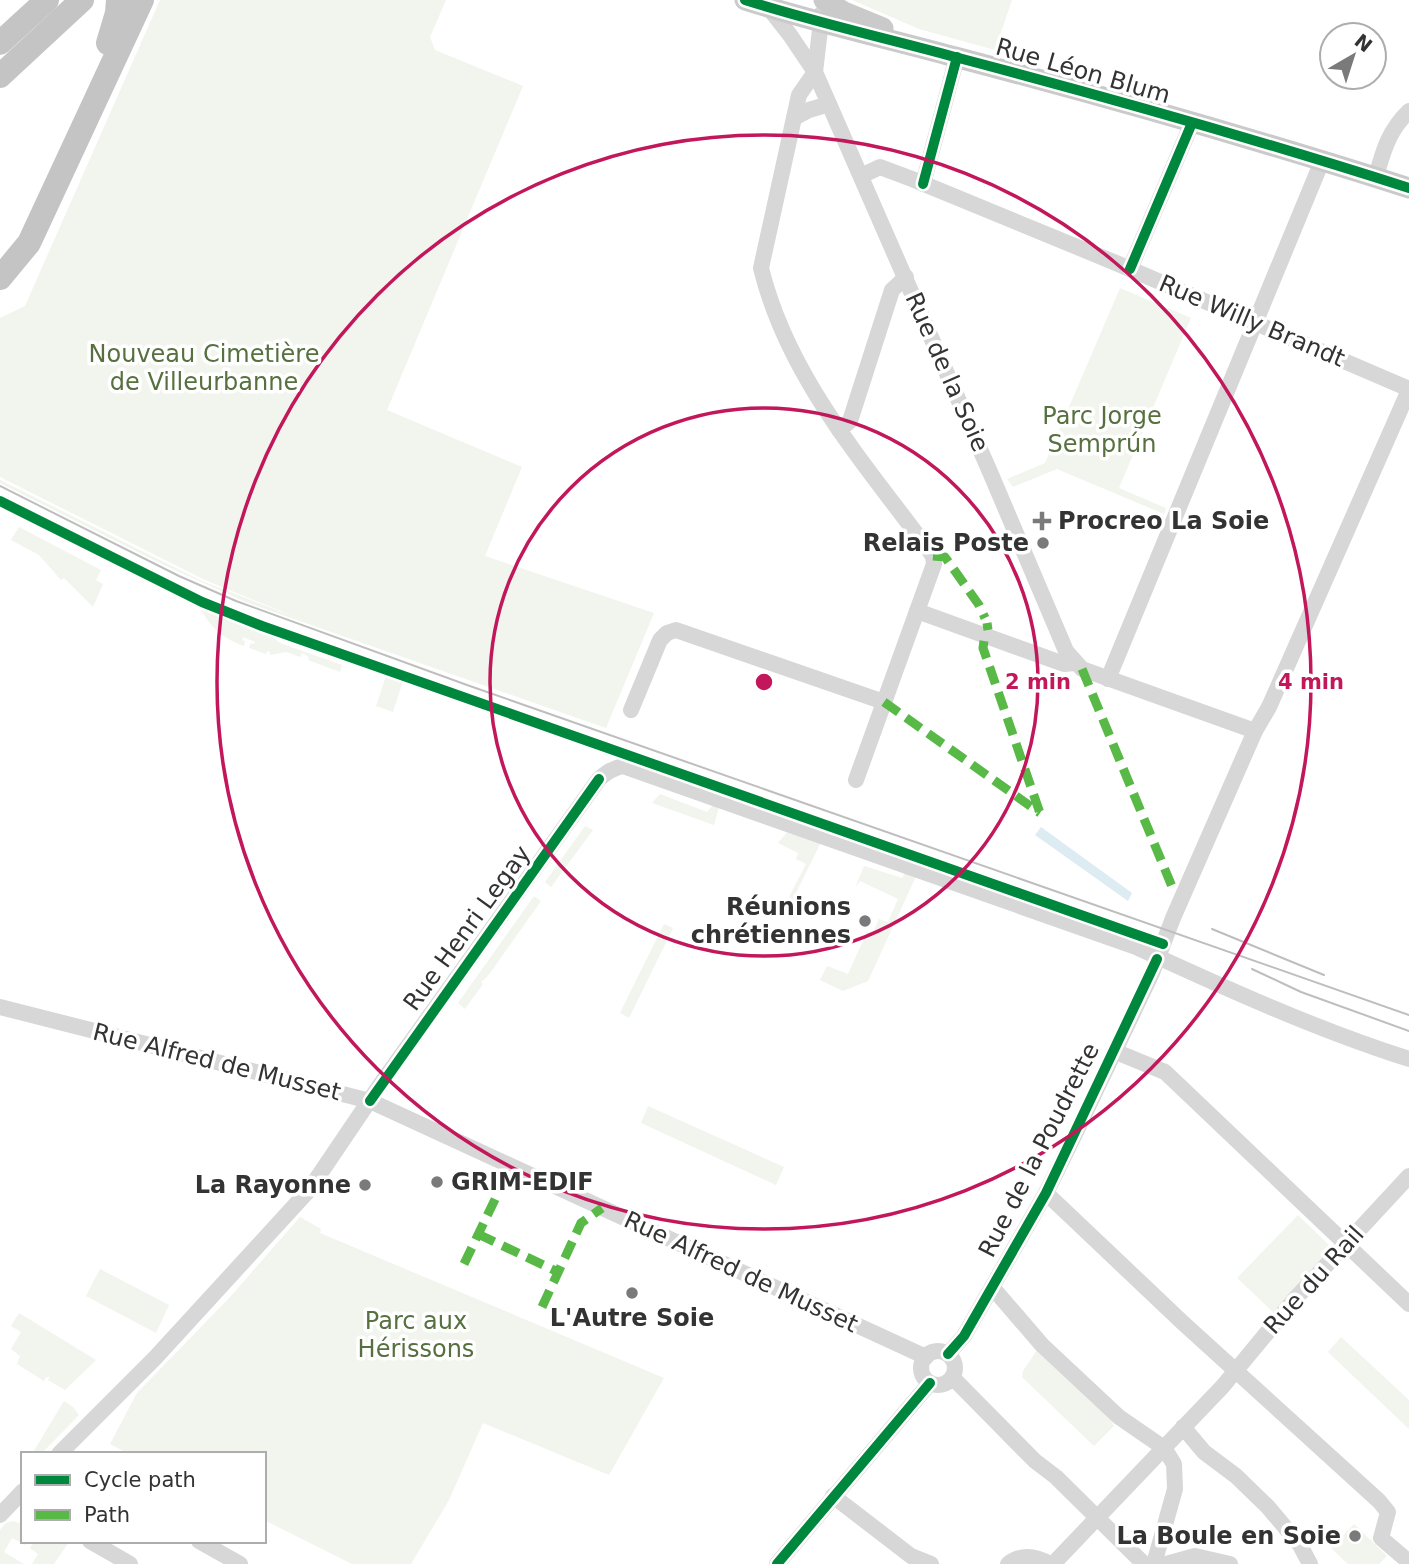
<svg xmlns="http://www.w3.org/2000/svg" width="1409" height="1564" font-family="'DejaVu Sans',sans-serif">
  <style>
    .green { fill: #f1f5ed }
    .water { fill: #ddebf3 }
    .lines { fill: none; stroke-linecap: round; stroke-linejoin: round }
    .minor { stroke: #d7d7d7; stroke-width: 16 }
    .major { stroke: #cacaca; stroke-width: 21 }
    .highway { stroke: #c4c4c4; stroke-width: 24 }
    .tram { stroke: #bebebe; stroke-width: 2 }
    .quiet { stroke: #58b947; stroke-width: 9; stroke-dasharray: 18 9; stroke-linecap: butt }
    .cycleway-casing { stroke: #fff; stroke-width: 15 }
    .cycleway { stroke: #00873e; stroke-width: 10 }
    .ring { fill: none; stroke: #c2185b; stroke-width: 3.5 }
    .poi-dot { fill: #7a7a7a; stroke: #fff; stroke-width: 2.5 }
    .labels { text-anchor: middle; stroke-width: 7; stroke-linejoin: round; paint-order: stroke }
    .street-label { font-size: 24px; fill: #333; stroke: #fff }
    .park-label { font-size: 24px; fill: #56703f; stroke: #fff }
    .poi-label { font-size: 24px; font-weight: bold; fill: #333; stroke: #fff; text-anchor: end }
    .centre { fill: #c2185b; stroke: #fff; stroke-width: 3.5 }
    .ring-label { font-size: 21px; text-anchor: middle; font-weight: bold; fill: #c2185b; stroke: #fff; stroke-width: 7; stroke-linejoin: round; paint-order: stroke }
  </style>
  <rect width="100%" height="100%" fill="#fff"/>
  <g class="green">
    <polygon points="160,0 446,0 430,37 435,50 523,86 387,410 522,467 485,556 654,613 606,728 248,603 166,566 0,483 0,480 202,581 300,619 205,580 0,477 0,318 25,306"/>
    <polygon points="852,0 1012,0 995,50 919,29"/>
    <polygon points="1120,288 1191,318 1119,488 1166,508 1164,514 1057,469 1013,487 1007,479 1045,463"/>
    <polygon points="19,527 101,570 96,580 103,584 93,607 64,578 61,580 39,555 11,540"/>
    <path d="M200 608 274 638 280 643 342 665 340 672 308 660 309 657 302 653 300 657 286 652 270 655V652L267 651 266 654 249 648 251 643 254 644 255 642 243 637 242 640 245 641 244 646C222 638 211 628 200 608Z"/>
    <polygon points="386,676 403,681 393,712 376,706"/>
    <polygon points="660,794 707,812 716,802 720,804 714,825 652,803"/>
    <polygon points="585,826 593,830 551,887 545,882"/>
    <polygon points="790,829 822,840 795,895 803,899 801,903 789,897 806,864 796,859 798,853 778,843"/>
    <polygon points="864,866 902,878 907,870 917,874 868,981 843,991 820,980 827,966 848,974 867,932 873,933 879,919 888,922 898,899 860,881 855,888"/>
    <polygon points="534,896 541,901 488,976 481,982 483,984 465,1009 458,1003"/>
    <polygon points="664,924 673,928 629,1018 620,1013"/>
    <polygon points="648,1106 784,1167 776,1185 641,1123"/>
    <polygon points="1298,1215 1335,1251 1274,1313 1237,1278"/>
    <polygon points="300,1217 321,1229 320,1233 664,1378 609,1475 483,1423 449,1500 411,1564 352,1564 264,1520 264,1454 129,1454 110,1444 137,1393 230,1297"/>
    <polygon points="100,1269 169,1305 156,1333 86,1296"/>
    <polygon points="19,1313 96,1360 65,1390 48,1380 50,1377 46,1377 44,1381 17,1364 20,1356 11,1349 21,1332 11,1326"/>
    <polygon points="1341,1337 1409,1400 1409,1429 1328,1352"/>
    <polygon points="1037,1350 1110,1418 1114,1426 1094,1446 1022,1377 1023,1371"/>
    <polygon points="64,1401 73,1407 79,1415 41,1454 32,1454"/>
    <polygon points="13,1521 23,1524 23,1541 28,1541 25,1545 12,1538 4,1552 24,1564 0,1564 0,1530 6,1523"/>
    <polygon points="1354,1524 1387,1556 1379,1564 1348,1564 1331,1548"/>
    <polygon points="34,1541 67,1541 69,1542 54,1564 32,1564 38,1554 30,1548"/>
  </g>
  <polygon class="water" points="1041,827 1132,893 1128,901 1035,835"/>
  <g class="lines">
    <g class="minor">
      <polyline points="768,7 790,35 815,72 990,472 1066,651 1082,669 1255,731"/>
      <path d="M822 13 815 72 799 95 761 268C788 379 867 466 933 556L934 564 856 780"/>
      <polyline points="794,118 809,110 829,104"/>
      <polyline points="861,176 880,167 912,179 1116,263 1409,389"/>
      <path d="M1376 177C1383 151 1389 130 1409 111"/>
      <polyline points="923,184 957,57"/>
      <polyline points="1130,269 1192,123"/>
      <polyline points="839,430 850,421 892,290 906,277"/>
      <polyline points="917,611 1064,664 1075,663"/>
      <polyline points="1108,679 1322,161"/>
      <polyline points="631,710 660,640 667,633 676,630 884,702"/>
      <polyline points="0,1007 370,1101 926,1357"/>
      <polyline points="1114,1051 1165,1072 1409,1304"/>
      <polyline points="1046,1193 1182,1322 1379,1501 1388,1512 1381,1538 1409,1562"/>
      <polyline points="992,1287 1042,1345 1119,1417 1164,1448 1174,1464 1175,1489 1154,1564"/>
      <circle cx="938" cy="1368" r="17"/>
      <polyline points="948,1354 964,1336 1046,1193 1076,1132 1152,973 1173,918 1255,731 1269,707 1409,390"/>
      <polyline points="953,1378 1035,1461 1056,1477 1144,1564"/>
      <polyline points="1183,1427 1204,1452 1236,1476 1268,1507 1300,1545 1310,1564"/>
      <path d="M59 1454 155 1358 309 1190 378 1088 599 779C607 772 613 768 623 766L1136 947C1225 988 1315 1029 1409 1059"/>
      <polyline points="833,1496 911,1556 931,1564"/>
      <polyline points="0,1515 23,1491"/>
      <polyline points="90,1541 130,1564"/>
      <polyline points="199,1541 240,1564"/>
      <polyline points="777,1564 930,1383"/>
      <path d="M1008 1564C1022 1553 1036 1556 1050 1564"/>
      <polyline points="1053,1564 1223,1386 1294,1300 1409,1176"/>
      <polyline points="1166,1564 1195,1556 1230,1564"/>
    </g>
    <g class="major">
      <path d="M745 0C814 22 885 38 955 57 1107 97 1259 140 1409 188"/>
      <polyline points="824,0 844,12 883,28"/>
    </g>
    <g class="highway">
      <polyline points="0,43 47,0"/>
      <polyline points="108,43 117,13 118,0"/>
      <polyline points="0,76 82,0"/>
      <polyline points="0,278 29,243 142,0"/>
    </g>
    <g class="tram">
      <polyline points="0,486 179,576 236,601 467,685 1409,1015"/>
      <polyline points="1212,929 1324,975"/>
      <polyline points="1252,969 1301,992 1409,1031"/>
    </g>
    <g class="quiet">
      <polyline points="933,556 945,557 979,605 985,618"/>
      <polyline points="987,623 988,630"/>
      <polyline points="984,641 983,648 1040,813"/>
      <polyline points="1082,669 1173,889"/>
      <polyline points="884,702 1040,813"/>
      <polyline points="478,1234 558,1272"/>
      <polyline points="464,1264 511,1166"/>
      <polyline points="542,1307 581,1223 602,1208"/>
    </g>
    <defs>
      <g id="cycleway">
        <path d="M745 0C814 22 885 38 955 57 1107 97 1259 140 1409 188"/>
        <polyline points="923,184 957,57"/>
        <polyline points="1130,269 1192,123"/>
        <polyline points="0,501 202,602 262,626 1163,944"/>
        <polyline points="370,1101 599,779"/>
        <polyline points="948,1354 964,1336 1046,1193 1157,959"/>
        <polyline points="777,1564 930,1383"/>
      </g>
    </defs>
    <use href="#cycleway" class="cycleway-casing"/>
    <use href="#cycleway" class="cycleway"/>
  </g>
  <g class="ring">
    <circle cx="764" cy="682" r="274"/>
    <circle cx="764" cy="682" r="547"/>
  </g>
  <g class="poi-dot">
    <path d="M1038.5 510.5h7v7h7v7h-7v7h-7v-7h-7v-7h7z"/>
    <circle cx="1043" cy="543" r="7"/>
    <circle cx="865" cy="921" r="7"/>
    <circle cx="437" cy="1182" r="7"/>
    <circle cx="365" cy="1185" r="7"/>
    <circle cx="632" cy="1293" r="7"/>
    <circle cx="1355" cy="1536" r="7"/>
  </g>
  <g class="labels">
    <g class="street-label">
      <text transform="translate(1083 71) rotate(16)" y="8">Rue Léon Blum</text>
      <text transform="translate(1252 321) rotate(23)" y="8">Rue Willy Brandt</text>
      <text transform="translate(947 372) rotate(66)" y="8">Rue de la Soie</text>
      <text transform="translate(467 928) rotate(-54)" y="8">Rue Henri Legay</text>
      <text transform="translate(217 1062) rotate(14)" y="8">Rue Alfred de Musset</text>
      <text transform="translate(1039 1150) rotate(-63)" y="8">Rue de la Poudrette</text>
      <text transform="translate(741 1272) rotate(25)" y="8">Rue Alfred de Musset</text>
      <text transform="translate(1314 1280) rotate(-48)" y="8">Rue du Rail</text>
    </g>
    <g class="park-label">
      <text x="204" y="362">Nouveau Cimetière<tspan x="204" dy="28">de Villeurbanne</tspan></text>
      <text x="1102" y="424">Parc Jorge<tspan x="1102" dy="28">Semprún</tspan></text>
      <text x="416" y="1329">Parc aux<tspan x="416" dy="28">Hérissons</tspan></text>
    </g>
    <g class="poi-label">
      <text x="1058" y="529" text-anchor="start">Procreo La Soie</text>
      <text x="1029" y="551">Relais Poste</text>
      <text x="851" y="915">Réunions<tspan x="851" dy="28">chrétiennes</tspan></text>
      <text x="451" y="1190" text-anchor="start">GRIM-EDIF</text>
      <text x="351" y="1193">La Rayonne</text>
      <text x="632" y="1326" text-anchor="middle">L'Autre Soie</text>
      <text x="1341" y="1544">La Boule en Soie</text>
    </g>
  </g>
  <circle cx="764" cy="682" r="10" class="centre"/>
  <g class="ring-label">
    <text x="1038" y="689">2 min</text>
    <text x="1311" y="689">4 min</text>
  </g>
  <rect x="21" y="1452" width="245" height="91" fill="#ffffff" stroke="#adadad" stroke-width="2"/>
  <rect x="35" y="1475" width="35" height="10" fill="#00873e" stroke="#adadad" stroke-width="2"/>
  <text x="84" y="1487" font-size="21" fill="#333333">Cycle path</text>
  <rect x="35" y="1510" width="35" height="10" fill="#58b947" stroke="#adadad" stroke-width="2"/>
  <text x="84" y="1522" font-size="21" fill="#333333">Path</text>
  <g transform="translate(1353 56) rotate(39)"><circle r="33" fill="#ffffff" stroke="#adadad" stroke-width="2"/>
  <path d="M0-5L12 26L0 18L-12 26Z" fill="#7a7a7a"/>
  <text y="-10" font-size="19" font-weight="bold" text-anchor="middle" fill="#333333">N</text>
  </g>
</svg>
